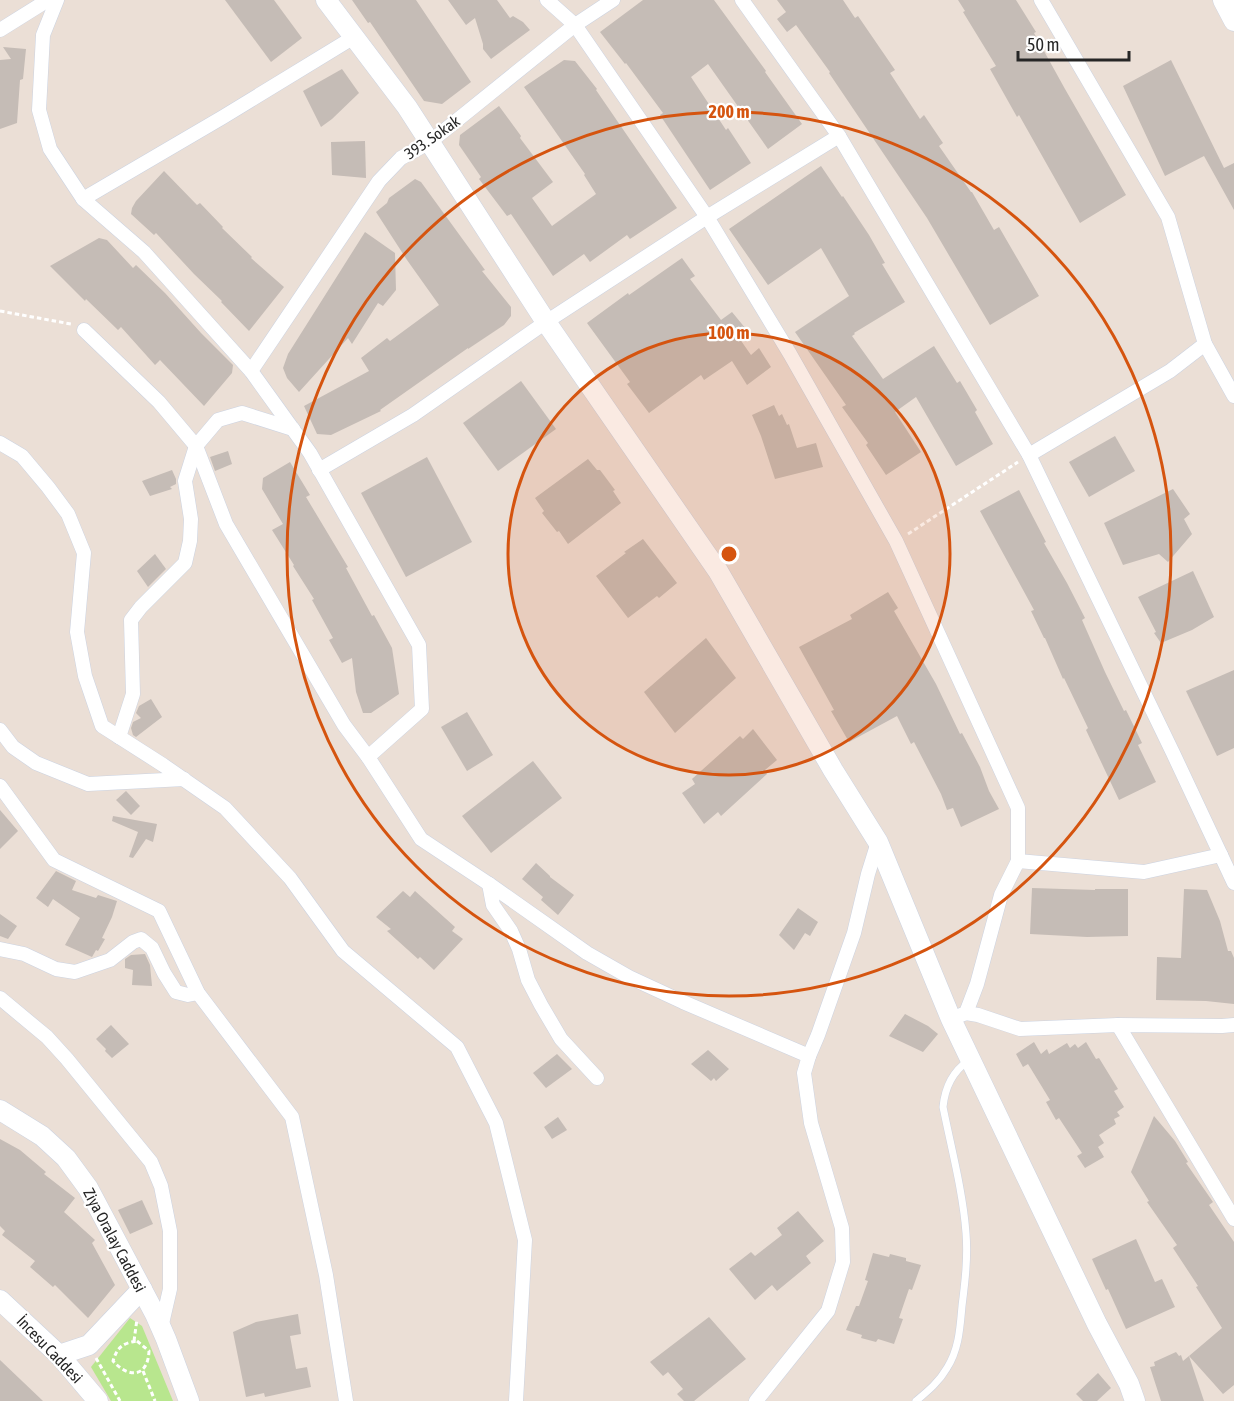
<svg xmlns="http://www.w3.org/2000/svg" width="1234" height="1401" font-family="'Asap Condensed',sans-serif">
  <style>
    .green { fill: #b8e68e }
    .building { fill: #c5bcb6 }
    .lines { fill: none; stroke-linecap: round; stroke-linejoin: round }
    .lane-casing { stroke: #ccd3e1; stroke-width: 8 }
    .street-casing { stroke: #ccd3e1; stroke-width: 15 }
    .secondary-casing { stroke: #ccd3e1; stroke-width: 21 }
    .path { stroke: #fff; stroke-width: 3; stroke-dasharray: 4.5 3; stroke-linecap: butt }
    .lane { stroke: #fff; stroke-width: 7 }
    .street { stroke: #fff; stroke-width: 14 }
    .secondary { stroke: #fff; stroke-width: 20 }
    .ring { fill: none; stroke: #d5540f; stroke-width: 3 }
    .labels { text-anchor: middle; stroke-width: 4.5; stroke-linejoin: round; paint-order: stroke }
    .street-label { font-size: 16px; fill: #262626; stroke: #fff }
    .centre { fill: #d5540f; stroke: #fff; stroke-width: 3 }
    .ring-label { font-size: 18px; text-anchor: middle; font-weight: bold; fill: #d5540f; stroke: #fff; stroke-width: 4.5; stroke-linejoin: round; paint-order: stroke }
  </style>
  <rect width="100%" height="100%" fill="#ebdfd6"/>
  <polygon class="green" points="130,1318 142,1326 173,1401 111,1401 91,1367"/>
  <g class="building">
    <polygon points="225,0 274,0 302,38 271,62"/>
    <polygon points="352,0 416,0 471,82 442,104 424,101 370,22 368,23"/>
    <polygon points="448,0 497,0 510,18 513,16 523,22 530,30 491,59 483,49 483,44 475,18 466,25"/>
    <polygon points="643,0 714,0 766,71 765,72 802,124 768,149 708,64 691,77 726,130 728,128 751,163 710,190 660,115 663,113 626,63 625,64 600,32"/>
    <polygon points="777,0 843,0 855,18 858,16 895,70 890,73 920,119 924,115 943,143 939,146 971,192 972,192 994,230 999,227 1039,296 990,325 927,218 829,73 830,72 796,25 787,32 777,19 786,12"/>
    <polygon points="958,0 1016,0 1036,32 1034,33 1065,89 1126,195 1080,223 1019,115 1017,117 990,69 996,66 963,12 965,11"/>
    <polygon points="3,47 26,49 23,79 20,80 17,123 0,129 0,60 11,59"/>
    <polygon points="564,60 575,61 597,89 596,90 677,208 630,239 627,235 590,262 584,254 553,276 511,214 507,216 479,179 481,177 459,145 460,135 499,106 521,136 520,138 553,182 532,198 552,226 596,194 584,175 585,174 524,87"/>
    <polygon points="1171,60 1224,168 1234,163 1234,210 1204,156 1165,176 1123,86"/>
    <polygon points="342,69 359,93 332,119 321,127 303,91"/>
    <polygon points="365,141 366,178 332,175 331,142"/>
    <polygon points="821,166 842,197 843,196 869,235 885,263 882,264 905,302 854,333 855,334 852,336 883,379 934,346 957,383 960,381 977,410 975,412 993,444 956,466 916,397 895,412 921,452 886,475 866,445 868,443 842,407 846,405 795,332 849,296 821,248 768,285 729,229"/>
    <polygon points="164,171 197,205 200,203 223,227 222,228 252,257 251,258 284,287 249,331 221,302 222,301 194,274 156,233 154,235 131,214 132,208 136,201"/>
    <polygon points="415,179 421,182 485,270 482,271 511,307 511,316 504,325 468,349 468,348 380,410 381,411 331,435 317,434 304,406 369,371 361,358 387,338 390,341 439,305 407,260 376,212 387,203 389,198"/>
    <polygon points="365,232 395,253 396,290 383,306 378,303 352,344 348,338 299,392 287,378 283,368 288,354"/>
    <polygon points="99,238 107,240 133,268 136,265 165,293 201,333 233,365 232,373 204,406 160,360 155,365 121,327 118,330 86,299 85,301 50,266"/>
    <polygon points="682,258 695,276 690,279 721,320 732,312 746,329 737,335 751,355 759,348 771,367 747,385 732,361 704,380 701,375 649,413 627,384 630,382 587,323 628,293 629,295"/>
    <polygon points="521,381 556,429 498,471 463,423"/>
    <polygon points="774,405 779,416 782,414 787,425 789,424 797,448 816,443 823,467 775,479 761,436 752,415"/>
    <polygon points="1115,436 1135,471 1089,497 1069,462"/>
    <polygon points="228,451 232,464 215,471 210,457"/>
    <polygon points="427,457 472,542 406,577 361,493"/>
    <polygon points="588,459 597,470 600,470 615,490 613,491 621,503 568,544 559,531 557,532 542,513 544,511 535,498"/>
    <polygon points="290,462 310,495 306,497 348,567 346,568 372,616 374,615 392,648 399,694 371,713 363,713 356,692 352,658 342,663 329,640 333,638 312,600 314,599 293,566 294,565 272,530 283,524 262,489 263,478"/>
    <polygon points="172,470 176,479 176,484 170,487 172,489 150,496 142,481"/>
    <polygon points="1173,489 1190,514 1184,519 1192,534 1168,562 1159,554 1123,565 1104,523"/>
    <polygon points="1019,490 1046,542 1044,543 1067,583 1085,618 1082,620 1105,672 1124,711 1126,710 1142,743 1138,745 1156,782 1119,800 1086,730 1088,728 1064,678 1063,679 1045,638 1044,638 1031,611 1034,610 980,511"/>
    <polygon points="643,539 677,583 659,598 657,596 628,618 596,576 626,553 624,552"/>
    <polygon points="155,554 166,569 148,587 137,571"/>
    <polygon points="1193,571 1214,617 1192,630 1161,643 1154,633 1156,632 1138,597"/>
    <polygon points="888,592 898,608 894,611 936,684 960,734 962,733 980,767 989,791 999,809 961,827 953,808 947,810 941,794 914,742 911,744 897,716 849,742 831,711 834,710 799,647 852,619 850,615"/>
    <polygon points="706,638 736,678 675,733 644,692"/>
    <polygon points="1234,670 1234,748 1217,756 1186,691"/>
    <polygon points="151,699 162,717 136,737 133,735 131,728 133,722 141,718 136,713 139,706"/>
    <polygon points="467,712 493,755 467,771 441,727"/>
    <polygon points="753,729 777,760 765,770 767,774 721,816 718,812 704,824 682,793 695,784 692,779 740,736 743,739"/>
    <polygon points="533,761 562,798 491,853 462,816"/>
    <polygon points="126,791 140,806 131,815 116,800"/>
    <polygon points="0,810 18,831 0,849"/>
    <polygon points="113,816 157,824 153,842 146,839 133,858 129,857 138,832 112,821"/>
    <polygon points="536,863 550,876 550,877 574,895 558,915 541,900 543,897 522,879"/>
    <polygon points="56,871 76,881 72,890 96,898 98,895 117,901 112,917 102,938 105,939 98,951 96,950 92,957 65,945 80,918 53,899 48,907 36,898"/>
    <polygon points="1032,888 1095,890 1095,889 1128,889 1128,936 1087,937 1030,934"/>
    <polygon points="1184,889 1207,890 1220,921 1228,951 1231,951 1234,958 1234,1004 1206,1001 1156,1000 1157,957 1181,958"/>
    <polygon points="403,891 410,897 415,891 455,927 452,931 463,939 434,970 420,957 418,959 387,931 391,929 376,917"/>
    <polygon points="798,908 818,922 810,936 805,933 794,950 779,935"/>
    <polygon points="0,914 17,926 8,939 0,936"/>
    <polygon points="145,954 150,965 152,986 132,985 133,970 125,968 125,959 131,955"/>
    <polygon points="905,1014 928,1026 938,1034 923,1052 889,1036"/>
    <polygon points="111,1025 129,1044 112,1058 105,1051 106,1049 96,1039"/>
    <polygon points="1034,1042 1041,1054 1047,1049 1049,1054 1067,1043 1070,1048 1075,1044 1078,1048 1086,1042 1096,1059 1099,1058 1118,1089 1114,1091 1124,1107 1117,1112 1120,1116 1114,1119 1116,1124 1099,1135 1104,1143 1098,1147 1104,1157 1085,1168 1077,1156 1082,1153 1059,1118 1056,1120 1046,1102 1050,1100 1028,1064 1023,1067 1016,1054"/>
    <polygon points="708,1050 729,1069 716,1081 714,1078 711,1081 691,1064"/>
    <polygon points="557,1054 572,1069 546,1088 533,1073"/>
    <polygon points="1154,1116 1175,1141 1188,1162 1186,1163 1213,1202 1209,1205 1234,1242 1234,1385 1223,1394 1189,1356 1222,1328 1196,1287 1198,1286 1173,1248 1177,1245 1147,1202 1149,1201 1131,1172"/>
    <polygon points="558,1117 567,1130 552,1139 544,1127"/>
    <polygon points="0,1139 20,1150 46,1172 44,1174 75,1198 64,1212 95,1240 92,1243 115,1285 88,1318 55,1285 53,1287 30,1267 35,1261 2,1235 5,1231 0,1226"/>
    <polygon points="142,1200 153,1224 130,1234 118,1210"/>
    <polygon points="798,1211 824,1241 806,1256 811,1263 777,1291 772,1285 755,1300 729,1269 751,1252 755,1256 782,1235 777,1228"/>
    <polygon points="1136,1239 1155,1282 1162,1279 1175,1307 1126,1329 1108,1289 1106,1290 1092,1259"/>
    <polygon points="873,1253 889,1257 890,1254 906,1258 906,1261 921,1265 912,1290 909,1289 899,1318 903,1319 894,1344 878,1339 876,1342 861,1338 862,1335 846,1330 856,1306 859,1306 868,1281 865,1280"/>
    <polygon points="298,1314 301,1334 290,1336 296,1369 307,1367 311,1387 265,1397 264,1393 246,1397 233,1332 256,1322"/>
    <polygon points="709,1317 746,1359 694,1401 684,1401 677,1394 683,1389 668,1372 663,1376 650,1362"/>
    <polygon points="1176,1352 1179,1356 1181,1355 1183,1361 1189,1356 1204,1401 1161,1401 1150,1367 1155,1366 1154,1362"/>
    <polygon points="0,1360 43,1401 0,1401"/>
    <polygon points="1098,1373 1111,1388 1097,1401 1083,1401 1076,1394"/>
  </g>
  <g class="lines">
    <defs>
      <path id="lane" d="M916 1401C928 1391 939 1382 947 1368 959 1349 960 1328 962 1306 965 1282 968 1258 966 1233 963 1192 951 1147 943 1107 945 1087 952 1072 968 1061"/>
      <g id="street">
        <polyline points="57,0 43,35 39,110 50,149 83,199 144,252 251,371 310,453 419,645 422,709 368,757 421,839 489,884 587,953 629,977 683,1002 809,1056"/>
        <polyline points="547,0 575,25 707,217 790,354 896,541 1018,808 1018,861 1001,895 977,984 966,1013 951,1019"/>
        <polyline points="742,0 839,136 1029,455 1173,753 1234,883"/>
        <polyline points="1041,0 1168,217 1205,344 1234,396"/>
        <polyline points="0,30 48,0"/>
        <polyline points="83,199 223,117 354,37"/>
        <polyline points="84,330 159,402 196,446 226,524 344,725 368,757"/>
        <polyline points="251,371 379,181 401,158 430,142 575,25 613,0"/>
        <polyline points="0,443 22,456 48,487 68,514 84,553 77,632 85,676 102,726 163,765 225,808 290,878 343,951 457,1047 496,1123 525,1240 516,1401"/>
        <polyline points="1029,455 1170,371 1205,344"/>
        <polyline points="319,470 413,415 546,322 707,217 839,136"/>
        <polyline points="0,730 13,747 36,763 88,784 184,779"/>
        <polyline points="119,737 133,694 131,620 141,607 185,563 190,541 191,519 185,481 196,446 218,420 242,413 293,429"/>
        <polyline points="0,786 54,860 159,911 198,993 292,1117 326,1275 346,1401"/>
        <polyline points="1018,861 1144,872 1221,855"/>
        <polyline points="489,884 493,905 511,931 519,949 528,980 541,1005 561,1039 597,1078"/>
        <polyline points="0,949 24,954 56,969 75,972 110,960 133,942 141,939 152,948 164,973 176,992 188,995 198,993"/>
        <polyline points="0,998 47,1037 67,1059 151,1162 161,1186 170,1231 170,1289 161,1328"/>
        <polyline points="966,1013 978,1015 1020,1029 1118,1025 1222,1026 1234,1025"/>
        <polyline points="1118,1025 1234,1219"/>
        <polyline points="756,1401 828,1311 843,1262 842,1228 811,1123 804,1073 809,1056 818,1035 854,933 868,874 878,842"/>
      </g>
      <g id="secondary">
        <polyline points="326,0 407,107 546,322 718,571 833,770 878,842 951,1019 1097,1324 1129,1384 1135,1401"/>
        <polyline points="1223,0 1234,21"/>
        <polyline points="0,1110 42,1136 66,1158 88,1188 155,1314 166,1339 189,1401"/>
        <polyline points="0,1300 59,1355 98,1401"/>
        <polyline points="59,1355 89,1345 142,1289"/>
      </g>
    </defs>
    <use href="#lane" class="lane-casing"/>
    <use href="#street" class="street-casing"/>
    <use href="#secondary" class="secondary-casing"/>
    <g class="path">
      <polyline points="0,311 71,324"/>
      <polyline points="908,534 1018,462"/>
      <polyline points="134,1341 137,1319"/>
      <path d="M137 1341 149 1351C148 1377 129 1379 113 1361 117 1348 122 1343 137 1341Z"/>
      <polyline points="96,1358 120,1401"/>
      <polyline points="143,1371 155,1401"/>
    </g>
    <use href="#lane" class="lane"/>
    <use href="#street" class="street"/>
    <use href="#secondary" class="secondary"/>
  </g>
  <circle cx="729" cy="554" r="221" fill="#d5540f" fill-opacity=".12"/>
  <g class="ring">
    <circle cx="729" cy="554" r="221"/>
    <circle cx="729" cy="554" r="442"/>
  </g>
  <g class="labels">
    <g class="street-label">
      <text transform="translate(432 137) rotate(-35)" y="6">393. Sokak</text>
      <text transform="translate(115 1240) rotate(62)" y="6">Ziya Oralay Caddesi</text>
      <text transform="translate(50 1349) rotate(46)" y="6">İncesu Caddesi</text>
    </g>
  </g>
  <circle cx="729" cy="554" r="9" class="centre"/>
  <g class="ring-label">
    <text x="729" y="118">200 m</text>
    <text x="729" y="339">100 m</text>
  </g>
  <path d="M1018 51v9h111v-9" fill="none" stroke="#262626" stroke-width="3"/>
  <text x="1027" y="51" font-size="18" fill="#262626" stroke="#ffffff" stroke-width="4.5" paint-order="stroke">50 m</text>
</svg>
